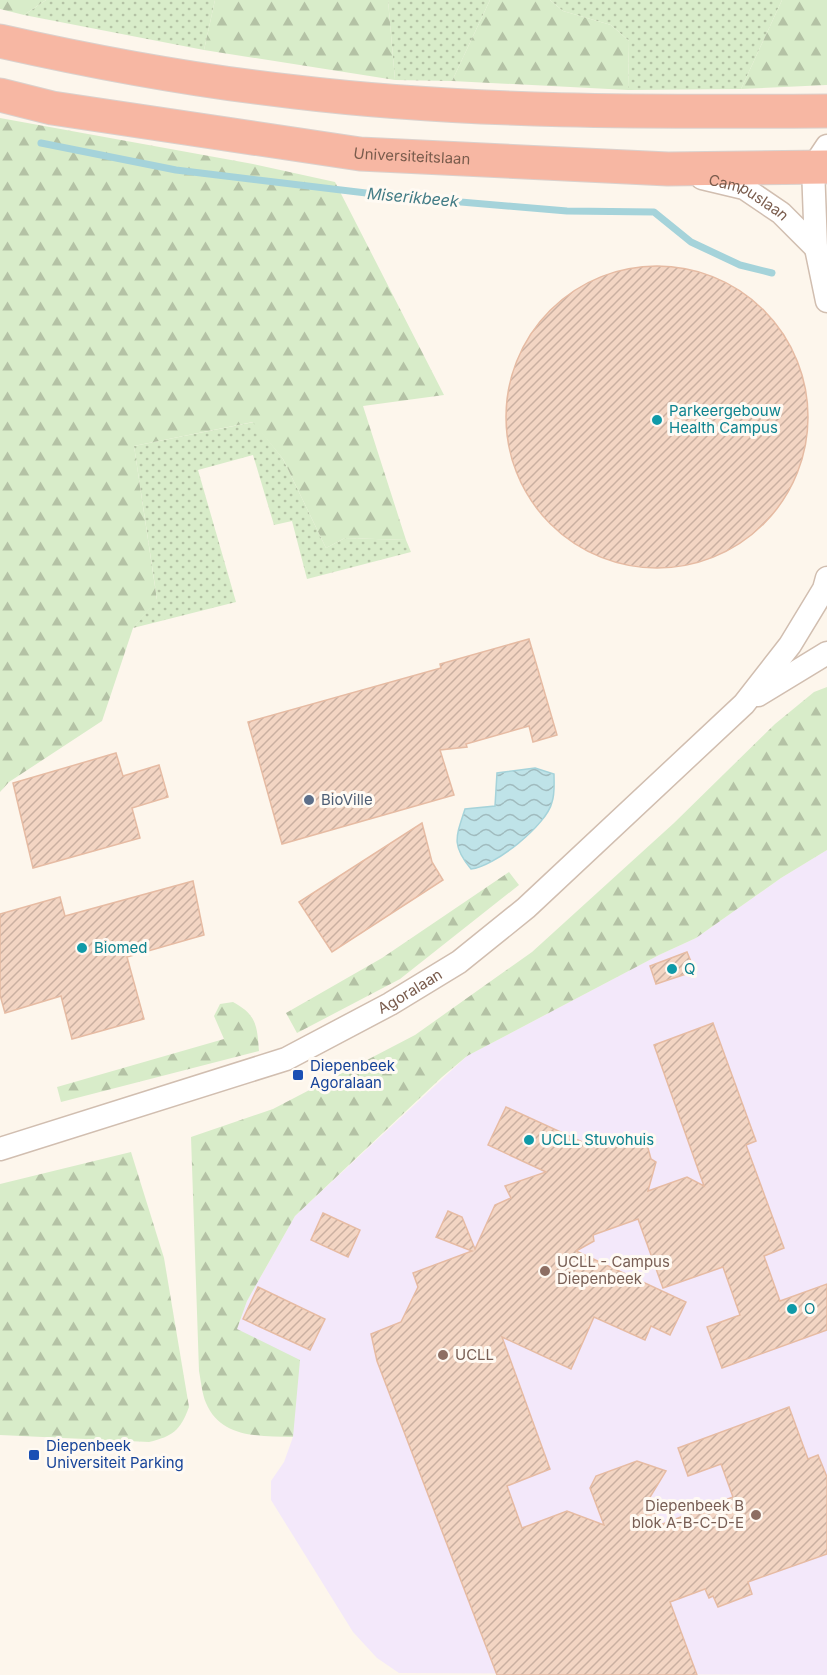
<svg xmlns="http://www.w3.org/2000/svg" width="827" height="1675" font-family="Inter,sans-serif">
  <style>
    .education { fill: #f3e8fa }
    .green { fill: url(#green-dots) }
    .forest { fill: url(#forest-firs) }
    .water { fill: url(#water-waves); stroke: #a5d3da; stroke-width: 1.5 }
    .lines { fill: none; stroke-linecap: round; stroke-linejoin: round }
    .stream { stroke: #a5d3da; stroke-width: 7 }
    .building { fill: url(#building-hatch); stroke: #e6bba3; stroke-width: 1.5 }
    .minor-casing { stroke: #d1beb0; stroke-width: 25 }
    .highway-casing { stroke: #dad1cd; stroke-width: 35 }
    .minor { stroke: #fff; stroke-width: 22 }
    .highway { stroke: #f7b7a3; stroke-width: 33 }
    .culture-dot { fill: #0f9aa8; stroke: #fffaf3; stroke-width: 2 }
    .service-dot { fill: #5c6f8a; stroke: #fffaf3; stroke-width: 2 }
    .transit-dot { fill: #1a4fb4; stroke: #fffaf3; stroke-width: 2 }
    .education-dot { fill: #8d6e63; stroke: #fffaf3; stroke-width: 2 }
    .labels { text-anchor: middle; stroke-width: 6; stroke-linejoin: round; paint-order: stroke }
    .street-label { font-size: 15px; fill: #7a5c4d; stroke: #fffaf3 }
    .culture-label { font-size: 15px; fill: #0d838f; stroke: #fffaf3; text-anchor: start }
    .service-label { font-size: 15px; fill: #4e5e75; stroke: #fffaf3; text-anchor: start }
    .transit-label { font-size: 15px; fill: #164399; stroke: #fffaf3; text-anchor: start }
    .education-label { font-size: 15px; fill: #785e54; stroke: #fffaf3; text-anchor: start }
    .water-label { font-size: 16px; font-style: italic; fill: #437c86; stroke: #fffaf3 }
  </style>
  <defs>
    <pattern id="green-dots" width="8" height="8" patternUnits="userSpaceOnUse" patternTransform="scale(1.5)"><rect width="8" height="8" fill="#d8ecc9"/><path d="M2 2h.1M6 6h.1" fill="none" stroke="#b4c2a5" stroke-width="1.8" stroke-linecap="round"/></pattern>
    <pattern id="forest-firs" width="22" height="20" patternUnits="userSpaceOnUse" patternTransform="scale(1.5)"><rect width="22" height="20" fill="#d8ecc9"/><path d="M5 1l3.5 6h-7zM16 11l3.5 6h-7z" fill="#b4c2a5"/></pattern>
    <pattern id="water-waves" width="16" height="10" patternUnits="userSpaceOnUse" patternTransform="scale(1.5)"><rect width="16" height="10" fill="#bfe3e8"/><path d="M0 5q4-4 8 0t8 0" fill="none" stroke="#a0bbbe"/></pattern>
    <pattern id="building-hatch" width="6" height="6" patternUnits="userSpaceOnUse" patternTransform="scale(1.5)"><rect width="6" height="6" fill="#f3d5c3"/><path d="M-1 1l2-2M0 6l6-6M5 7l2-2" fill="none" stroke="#cab0a1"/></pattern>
  </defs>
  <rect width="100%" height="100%" fill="#fdf6ec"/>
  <polygon class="education" points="827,850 827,1675 399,1673 377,1658 353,1632 271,1500 271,1481 284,1462 293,1437 237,1329 247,1301 295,1216 467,1056 659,955 696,938 781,878"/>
  <g class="green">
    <polygon points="46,0 215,0 204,50 24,15"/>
    <polygon points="388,0 490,0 452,81 395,80"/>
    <polygon points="550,0 782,0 741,89 628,90 629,41 611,25 563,11"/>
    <polygon points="254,422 283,459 326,548 345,538 406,540 411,552 307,579 292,521 274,525 253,455 198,470 236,602 133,628 157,599 134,446"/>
  </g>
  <g class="forest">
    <polygon points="0,0 46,0 24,15 0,9"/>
    <polygon points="215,0 388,0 395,80 204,50"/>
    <polygon points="490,0 550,0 563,11 611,25 629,41 628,90 452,81"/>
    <polygon points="782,0 827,0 827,85 741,89"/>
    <polygon points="0,118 253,164 335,182 444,395 363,406 406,540 345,538 326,548 283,459 253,422 134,446 157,600 133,628 102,721 9,782 0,792"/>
    <path d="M827 687V850L781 878 696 938 659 955 467 1056 442 1077 295 1216 247 1301 237 1329 300 1360 293 1437C261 1436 221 1439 206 1403 202 1394 201 1381 199 1371L191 1137 273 1109 415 1035 532 952 674 823 775 724 814 692Z"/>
    <polygon points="509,872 519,885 400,979 297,1033 286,1013 382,958"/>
    <path d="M233 1002C257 1015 257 1026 259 1051L61 1102 57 1087 224 1039 214 1016 220 1004Z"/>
    <path d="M131 1152 164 1258 189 1407C180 1431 173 1436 149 1442L0 1435V1184Z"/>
  </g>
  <path class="water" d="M535 768 554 774C554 783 555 794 552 802 547 825 494 867 471 869 451 845 456 837 465 809L495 806 497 773Z"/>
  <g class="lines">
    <polyline class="stream" points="41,143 176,170 391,196 567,211 654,212 691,242 740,265 772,273"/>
  </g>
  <g class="building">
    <circle cx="657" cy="417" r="151"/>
    <polygon points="529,639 557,735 533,742 529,726 466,744 467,747 440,750 454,795 282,844 248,722 441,668 440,664"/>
    <polygon points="116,753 123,776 159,765 168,797 132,808 140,838 33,868 13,783"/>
    <polygon points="422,823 432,862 443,880 332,952 299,902"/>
    <polygon points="193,881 204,935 127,957 144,1019 72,1039 61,996 5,1013 0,995 0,914 60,897 65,916"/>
    <polygon points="687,952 695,971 656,984 650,966"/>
    <polygon points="713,1023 756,1141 746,1145 784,1248 764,1256 780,1301 827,1284 827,1330 722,1368 707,1327 740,1315 723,1267 663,1288 638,1219 593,1235 594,1241 576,1251 686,1302 670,1335 651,1326 645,1340 594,1317 571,1369 502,1337 550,1469 507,1486 522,1528 567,1511 604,1525 590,1488 596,1476 637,1461 666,1471 650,1497 660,1525 733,1497 721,1464 688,1476 678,1448 789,1407 808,1459 818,1455 827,1477 827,1554 748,1582 752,1594 718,1607 713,1596 709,1598 705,1589 670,1602 697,1675 497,1675 377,1361 371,1334 401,1322 418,1287 413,1273 472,1251 436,1237 448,1211 462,1217 475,1249 495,1205 511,1198 505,1186 546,1172 488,1145 506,1107 591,1146 622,1136 648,1148 651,1159 656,1162 648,1191 687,1177 704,1186 654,1045"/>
    <polygon points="323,1213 360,1230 348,1257 311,1240"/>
    <polygon points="258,1287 325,1319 310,1350 243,1319"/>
  </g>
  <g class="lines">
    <defs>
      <g id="minor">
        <polyline points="827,146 813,167 816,248 827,301"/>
        <path id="s1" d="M702 178 744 188 781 213 816 248"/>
        <polyline points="758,695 827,653"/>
        <path id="s2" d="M0 1149 286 1059 390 1004 459 962 526 908 744 704 790 645 824 589 827 578"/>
      </g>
      <g id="highway">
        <path d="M0 41C98 63 196 81 296 92 472 113 650 112 827 111"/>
        <path id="s3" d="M0 95 52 108 360 154 668 169 827 167"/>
      </g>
    </defs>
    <use href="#minor" class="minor-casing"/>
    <use href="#highway" class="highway-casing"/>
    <use href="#minor" class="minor"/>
    <use href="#highway" class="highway"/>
  </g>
  <g class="culture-dot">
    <circle cx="657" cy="420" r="6"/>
    <circle cx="82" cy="948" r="6"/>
    <circle cx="672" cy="969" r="6"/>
    <circle cx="529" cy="1140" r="6"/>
    <circle cx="792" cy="1309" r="6"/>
  </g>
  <circle class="service-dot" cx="309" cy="800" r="6"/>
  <g class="transit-dot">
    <rect x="292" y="1069" width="12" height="12" rx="3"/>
    <rect x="28" y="1449" width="12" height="12" rx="3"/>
  </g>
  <g class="education-dot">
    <circle cx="545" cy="1271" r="6"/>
    <circle cx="443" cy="1355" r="6"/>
    <circle cx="756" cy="1515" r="6"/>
  </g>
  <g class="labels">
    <g class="street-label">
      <text dy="5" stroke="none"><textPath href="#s3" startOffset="417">Universiteitslaan</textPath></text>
      <text dy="5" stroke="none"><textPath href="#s1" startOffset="51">Campuslaan</textPath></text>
      <text dy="5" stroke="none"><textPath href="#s2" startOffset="441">Agoralaan</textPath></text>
    </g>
    <g class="culture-label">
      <text x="669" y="416">Parkeergebouw<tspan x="669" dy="17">Health Campus</tspan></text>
      <text x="94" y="953">Biomed</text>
      <text x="684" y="974">Q</text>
      <text x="541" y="1145">UCLL Stuvohuis</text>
      <text x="804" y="1314">O</text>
    </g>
    <g class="service-label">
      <text x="321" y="805">BioVille</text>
    </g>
    <g class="transit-label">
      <text x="310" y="1071">Diepenbeek<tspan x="310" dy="17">Agoralaan</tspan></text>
      <text x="46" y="1451">Diepenbeek<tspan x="46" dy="17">Universiteit Parking</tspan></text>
    </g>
    <g class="education-label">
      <text x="557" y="1267">UCLL - Campus<tspan x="557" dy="17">Diepenbeek</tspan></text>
      <text x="455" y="1360">UCLL</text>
      <text x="744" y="1511" text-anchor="end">Diepenbeek B<tspan x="744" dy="17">blok A-B-C-D-E</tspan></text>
    </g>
    <g class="water-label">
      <text transform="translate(413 197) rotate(5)" y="6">Miserikbeek</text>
    </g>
  </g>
</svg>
